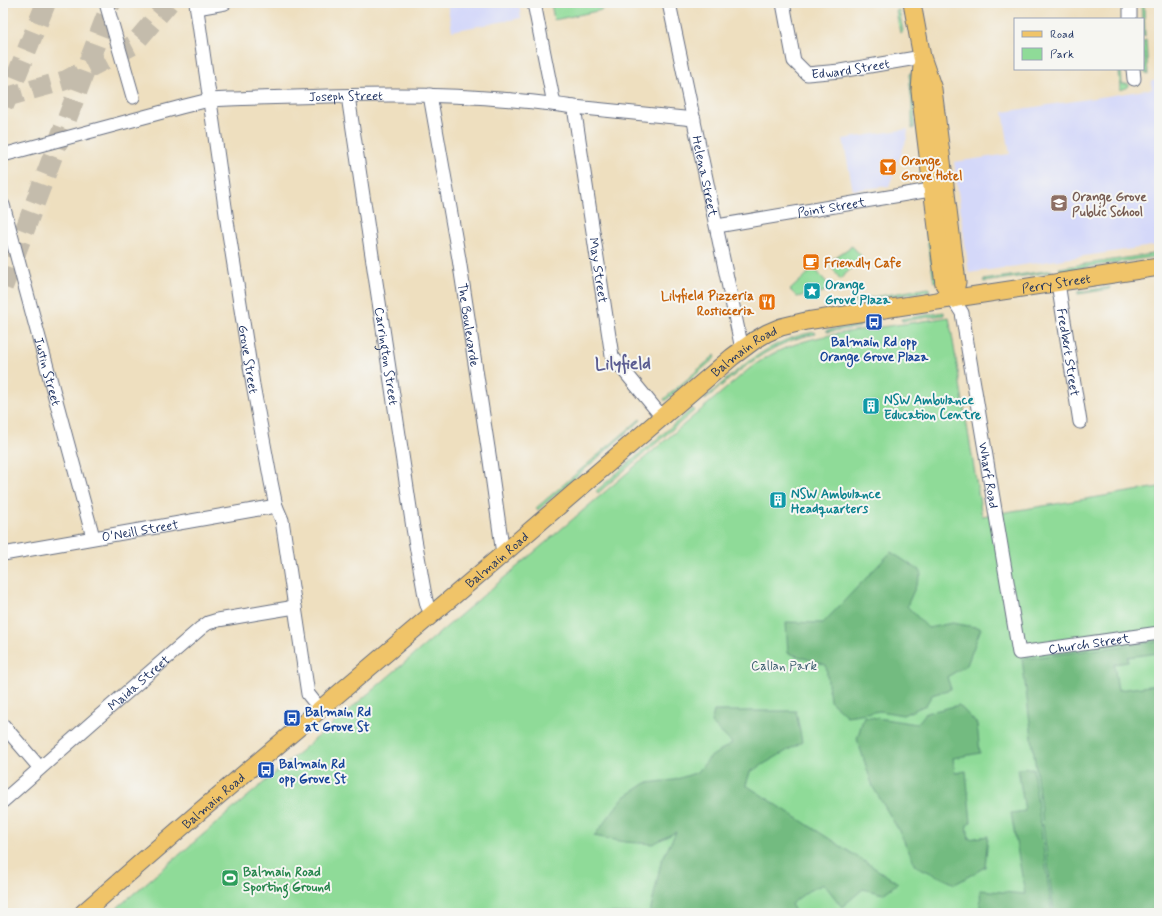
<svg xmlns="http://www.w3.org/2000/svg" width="1162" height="916" font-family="Mynerve,sans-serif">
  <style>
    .built { fill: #d4d8f9 }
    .green { fill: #8fdb98; stroke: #55857b }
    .forest { fill: #73bb80; stroke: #47756f }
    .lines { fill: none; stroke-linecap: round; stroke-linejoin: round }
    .highway-tunnel { stroke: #c4bcac; stroke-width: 20; stroke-dasharray: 20 10; stroke-linecap: butt }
    .minor-casing { stroke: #656d80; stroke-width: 15 }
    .major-casing { stroke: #656d80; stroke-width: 19 }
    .minor { stroke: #fff; stroke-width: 13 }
    .major { stroke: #f0c469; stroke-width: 17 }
    .labels { text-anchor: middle; stroke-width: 4; stroke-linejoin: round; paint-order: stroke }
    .street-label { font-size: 13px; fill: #1b2f5e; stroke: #f6f6f2 }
    .food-label { font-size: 13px; font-weight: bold; fill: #c56008; stroke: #f6f6f2; text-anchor: start }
    .education-label { font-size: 13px; font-weight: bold; fill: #785e54; stroke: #f6f6f2; text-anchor: start }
    .culture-label { font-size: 13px; font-weight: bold; fill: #0d838f; stroke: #f6f6f2; text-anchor: start }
    .transit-label { font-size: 13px; font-weight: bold; fill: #164399; stroke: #f6f6f2; text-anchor: start }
    .park-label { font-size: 13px; fill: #385a6c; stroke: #f6f6f2 }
    .leisure-label { font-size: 13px; font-weight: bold; fill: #27864d; stroke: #f6f6f2; text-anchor: start }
    .district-label { font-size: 17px; font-weight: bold; fill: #5b5c91; stroke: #f6f6f2 }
  </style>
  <rect width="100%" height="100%" fill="#f6f6f2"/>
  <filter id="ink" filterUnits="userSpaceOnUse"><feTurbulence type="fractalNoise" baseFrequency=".025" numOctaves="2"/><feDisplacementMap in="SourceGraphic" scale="8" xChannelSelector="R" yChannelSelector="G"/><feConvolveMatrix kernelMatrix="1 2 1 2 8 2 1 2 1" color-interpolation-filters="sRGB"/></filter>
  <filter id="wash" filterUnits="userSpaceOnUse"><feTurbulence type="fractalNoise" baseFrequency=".012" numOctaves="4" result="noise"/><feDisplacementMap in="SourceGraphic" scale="16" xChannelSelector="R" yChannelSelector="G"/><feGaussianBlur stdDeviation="0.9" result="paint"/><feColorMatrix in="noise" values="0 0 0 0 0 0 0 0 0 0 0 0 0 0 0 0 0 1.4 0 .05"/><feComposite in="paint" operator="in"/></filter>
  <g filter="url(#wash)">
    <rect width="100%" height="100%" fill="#eedfbf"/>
    <g class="built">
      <polygon points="447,3 519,3 521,18 452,31"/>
      <polygon points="1159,80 1159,245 969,273 954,162 1010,154 1003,112 1152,89 1151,81"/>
      <polygon points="908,129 907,138 889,186 853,190 843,139"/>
    </g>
    <g class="green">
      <polygon points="551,3 601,3 602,10 554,20"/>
      <polygon points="1141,3 1144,3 1145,37 1143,36 1143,19 1142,19"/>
      <polygon points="899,10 903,31 900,33 896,11"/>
      <polygon points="1146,40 1148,75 1145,73 1143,41"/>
      <path d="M1119 69H1121L1122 84H1129C1127 88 1124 89 1120 90Z"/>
      <polygon points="911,73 915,112 914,128 912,129 912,106 909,74"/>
      <polygon points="925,225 928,225 935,273 939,281 934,282"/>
      <polygon points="852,246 863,258 840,279 828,262"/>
      <polygon points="1159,253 1159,256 1061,271 1059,268"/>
      <polygon points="814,268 828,284 824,292 797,297 790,290"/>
      <polygon points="1052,270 1051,272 984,282 983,280"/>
      <polygon points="1110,287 1110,289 1078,294 1078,292"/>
      <polygon points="929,288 929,291 854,302 853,300"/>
      <polygon points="944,312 944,315 902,321 901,319"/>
      <path d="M949 317 982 516 1159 487V913H111L749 369C787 340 827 335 873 328 898 325 924 321 949 317Z"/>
      <polygon points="860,325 860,327 827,332 827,330"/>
      <path d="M815 332 816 334C769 342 739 371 705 400V398C738 369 770 339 815 332Z"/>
      <polygon points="715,355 716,357 665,401 664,399"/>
      <polygon points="692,409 695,410 598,493 596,491"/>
      <polygon points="640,419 641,420 538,510 536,508"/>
    </g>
    <g class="forest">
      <polygon points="891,552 922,572 907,606 928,628 952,623 981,628 967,665 947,677 951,689 932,695 926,705 903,715 880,711 847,716 830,701 826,665 788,653 786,622 823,623"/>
      <polygon points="1159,641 1159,653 1128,657 1128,662 1114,664 1118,690 1157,685 1156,674 1159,673 1159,913 1054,913 1022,659"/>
      <polygon points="959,705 977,724 980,753 953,758 955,773 966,771 971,822 967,825 969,839 988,836 985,867 955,884 916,866 898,829 873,787 857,739 864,716 917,724 926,713"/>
      <polygon points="714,711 796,711 802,742 750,772 746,785 898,883 883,894 863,889 842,907 824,884 808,891 791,904 796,913 650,913 661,862 676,832 653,844 625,842 594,836 623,798 646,783 674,780 698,772 709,758 732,743 711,723"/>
      <polygon points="1033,768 1052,913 981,913 980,890 1025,894 1011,813 1025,811 1018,769"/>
    </g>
  </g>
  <g filter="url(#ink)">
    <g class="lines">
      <g class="highway-tunnel">
        <polyline points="3,98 66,80 133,45 169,3"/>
        <polyline points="4,106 46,3"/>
        <polyline points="3,287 111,3"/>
      </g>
      <defs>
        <g id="minor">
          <polyline points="106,3 133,97"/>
          <path id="s1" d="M196 3 227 221 253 385 271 482 276 506 282 520 308 694 320 709"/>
          <polyline points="534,3 554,104"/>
          <path id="s2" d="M669 3 742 349"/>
          <path id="s3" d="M783 3 794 61 807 74 840 71 922 57"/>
          <polyline points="1130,3 1130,19"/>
          <polyline points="197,8 225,3"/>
          <polyline points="1133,69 1134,79"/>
          <path id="s4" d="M430 95 459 259 490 461 503 554"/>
          <path id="s5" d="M348 96 413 528 425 596 427 605 432 615"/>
          <path id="s6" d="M574 107 612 356 662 417"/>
          <path id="s7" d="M3 155 181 107 209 100 229 99C324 96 419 91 513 100 534 102 554 104 574 107L694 119"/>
          <path id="s8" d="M3 205 93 537"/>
          <path id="s9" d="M717 226 942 188"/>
          <path id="s10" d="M1058 283 1080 422"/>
          <path id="s11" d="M953 299 962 313 1019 653 1159 633"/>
          <path id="s12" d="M3 554 276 506"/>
          <polyline points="3,725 40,768"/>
          <path id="s13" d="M3 801 95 720 201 628 208 623 218 620 295 607"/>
        </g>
        <g id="major">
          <polyline points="912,3 922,57 933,89 957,282 953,299"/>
          <polyline points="922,65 920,91 944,284 953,299"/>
          <path id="s14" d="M83 913 198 813 503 554 732 357 755 340 767 333 781 327 806 321 1159 267"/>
        </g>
      </defs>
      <use href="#minor" class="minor-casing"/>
      <use href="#major" class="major-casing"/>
      <use href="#minor" class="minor"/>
      <use href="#major" class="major"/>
    </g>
  </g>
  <defs>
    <symbol id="bar-square" viewBox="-11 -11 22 22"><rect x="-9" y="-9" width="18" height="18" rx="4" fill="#e8710a" stroke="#f6f6f2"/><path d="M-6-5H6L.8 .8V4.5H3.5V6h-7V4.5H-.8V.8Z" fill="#fff"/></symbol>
    <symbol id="school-square" viewBox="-11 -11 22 22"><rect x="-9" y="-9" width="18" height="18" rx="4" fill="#8d6e63" stroke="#f6f6f2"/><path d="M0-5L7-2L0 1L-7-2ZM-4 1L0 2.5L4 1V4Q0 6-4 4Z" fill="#fff"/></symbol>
    <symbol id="cafe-square" viewBox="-11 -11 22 22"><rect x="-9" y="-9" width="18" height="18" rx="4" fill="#e8710a" stroke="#f6f6f2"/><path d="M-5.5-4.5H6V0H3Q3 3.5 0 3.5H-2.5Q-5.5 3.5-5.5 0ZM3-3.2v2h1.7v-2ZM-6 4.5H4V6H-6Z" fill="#fff"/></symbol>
    <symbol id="sight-square" viewBox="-11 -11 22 22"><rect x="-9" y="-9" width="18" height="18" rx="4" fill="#0f9aa8" stroke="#f6f6f2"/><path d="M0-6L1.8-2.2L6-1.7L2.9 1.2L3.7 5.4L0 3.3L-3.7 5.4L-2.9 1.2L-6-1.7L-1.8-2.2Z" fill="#fff"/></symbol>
    <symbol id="restaurant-square" viewBox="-11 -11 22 22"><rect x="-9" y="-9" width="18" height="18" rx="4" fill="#e8710a" stroke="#f6f6f2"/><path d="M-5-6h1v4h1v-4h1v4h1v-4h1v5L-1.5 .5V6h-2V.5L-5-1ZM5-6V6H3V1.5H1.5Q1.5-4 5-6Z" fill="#fff"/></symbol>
    <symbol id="bus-square" viewBox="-11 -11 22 22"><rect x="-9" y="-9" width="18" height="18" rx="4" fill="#1a4fb4" stroke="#f6f6f2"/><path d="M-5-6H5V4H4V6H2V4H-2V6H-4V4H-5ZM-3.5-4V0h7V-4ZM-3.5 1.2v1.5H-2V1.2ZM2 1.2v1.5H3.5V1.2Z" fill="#fff"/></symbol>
    <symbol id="building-square" viewBox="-11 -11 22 22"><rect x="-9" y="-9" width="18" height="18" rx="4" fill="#0f9aa8" stroke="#f6f6f2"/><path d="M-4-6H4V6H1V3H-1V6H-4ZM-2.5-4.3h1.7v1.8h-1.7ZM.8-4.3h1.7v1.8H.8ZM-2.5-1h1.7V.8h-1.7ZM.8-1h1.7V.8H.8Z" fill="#fff"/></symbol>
    <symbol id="stadium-square" viewBox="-11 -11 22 22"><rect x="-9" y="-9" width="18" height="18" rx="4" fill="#2e9e5b" stroke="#f6f6f2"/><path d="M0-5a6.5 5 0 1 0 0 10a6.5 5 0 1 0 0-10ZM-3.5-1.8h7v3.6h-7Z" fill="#fff"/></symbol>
  </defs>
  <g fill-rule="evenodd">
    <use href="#bar-square" x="878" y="157" width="20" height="20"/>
    <use href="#school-square" x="1049" y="193" width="20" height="20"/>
    <use href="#cafe-square" x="801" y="252" width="20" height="20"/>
    <use href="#sight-square" x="802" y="281" width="20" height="20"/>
    <use href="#restaurant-square" x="757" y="292" width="20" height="20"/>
    <use href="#bus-square" x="864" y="312" width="20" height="20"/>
    <use href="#building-square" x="861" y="396" width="20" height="20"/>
    <use href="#building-square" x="768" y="490" width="20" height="20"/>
    <use href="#bus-square" x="282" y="708" width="20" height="20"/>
    <use href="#bus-square" x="256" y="760" width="20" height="20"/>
    <use href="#stadium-square" x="220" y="868" width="20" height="20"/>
  </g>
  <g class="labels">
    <g class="street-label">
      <text dy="5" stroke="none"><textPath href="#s3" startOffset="121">Edward Street</textPath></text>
      <text dy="5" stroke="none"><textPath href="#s7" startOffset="350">Joseph Street</textPath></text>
      <text dy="5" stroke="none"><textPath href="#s2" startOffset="177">Helena Street</textPath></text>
      <text dy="5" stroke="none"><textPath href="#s9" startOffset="116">Point Street</textPath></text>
      <text dy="5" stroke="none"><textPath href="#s6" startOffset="165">May Street</textPath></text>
      <text dy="5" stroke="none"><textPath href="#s14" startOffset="1191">Perry Street</textPath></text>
      <text dy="5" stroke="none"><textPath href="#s4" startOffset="233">The Boulevarde</textPath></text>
      <text dy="5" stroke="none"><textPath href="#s14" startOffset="868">Balmain Road</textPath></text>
      <text dy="5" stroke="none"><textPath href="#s10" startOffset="70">Fredbert Street</textPath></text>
      <text dy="5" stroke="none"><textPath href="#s5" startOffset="263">Carrington Street</textPath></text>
      <text dy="5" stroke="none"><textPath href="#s1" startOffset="360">Grove Street</textPath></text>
      <text dy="5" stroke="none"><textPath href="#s8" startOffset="172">Justin Street</textPath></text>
      <text dy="5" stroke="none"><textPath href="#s11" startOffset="181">Wharf Road</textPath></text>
      <text dy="5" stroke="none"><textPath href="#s12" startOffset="139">O'Neill Street</textPath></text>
      <text dy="5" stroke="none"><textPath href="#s14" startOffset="544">Balmain Road</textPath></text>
      <text dy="5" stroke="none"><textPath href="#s11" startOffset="432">Church Street</textPath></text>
      <text dy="5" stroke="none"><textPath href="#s13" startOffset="180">Maida Street</textPath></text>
      <text dy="5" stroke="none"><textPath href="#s14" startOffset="172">Balmain Road</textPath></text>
    </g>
    <g class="food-label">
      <text x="901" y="165">Orange<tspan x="901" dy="15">Grove Hotel</tspan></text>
      <text x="824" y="267">Friendly Cafe</text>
      <text x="754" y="300" text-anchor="end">Lilyfield Pizzeria<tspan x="754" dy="15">Rosticceria</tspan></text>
    </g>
    <g class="education-label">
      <text x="1072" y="201">Orange Grove<tspan x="1072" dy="15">Public School</tspan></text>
    </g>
    <g class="culture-label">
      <text x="825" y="289">Orange<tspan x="825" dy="15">Grove Plaza</tspan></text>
      <text x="884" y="404">NSW Ambulance<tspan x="884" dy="15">Education Centre</tspan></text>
      <text x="791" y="498">NSW Ambulance<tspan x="791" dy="15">Headquarters</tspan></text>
    </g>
    <g class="transit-label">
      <text x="874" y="346" text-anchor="middle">Balmain Rd opp<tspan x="874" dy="15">Orange Grove Plaza</tspan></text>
      <text x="305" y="716">Balmain Rd<tspan x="305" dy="15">at Grove St</tspan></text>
      <text x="279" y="768">Balmain Rd<tspan x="279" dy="15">opp Grove St</tspan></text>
    </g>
    <g class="park-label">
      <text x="784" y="670">Callan Park</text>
    </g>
    <g class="leisure-label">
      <text x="243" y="876">Balmain Road<tspan x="243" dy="15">Sporting Ground</tspan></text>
    </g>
    <g class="district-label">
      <text x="623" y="369">Lilyfield</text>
    </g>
  </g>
  <rect width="1162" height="916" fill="none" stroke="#f6f6f2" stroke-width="16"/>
  <rect x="1014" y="18" width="130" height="52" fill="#f6f6f2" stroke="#9ea6b7"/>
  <rect x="1022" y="31" width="20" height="6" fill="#f0c469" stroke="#9ea6b7"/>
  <text x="1050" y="38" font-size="12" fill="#1b2f5e">Road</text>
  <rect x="1022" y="48" width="20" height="12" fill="#8fdb98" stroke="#9ea6b7"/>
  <text x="1050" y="58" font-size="12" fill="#1b2f5e">Park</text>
</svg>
